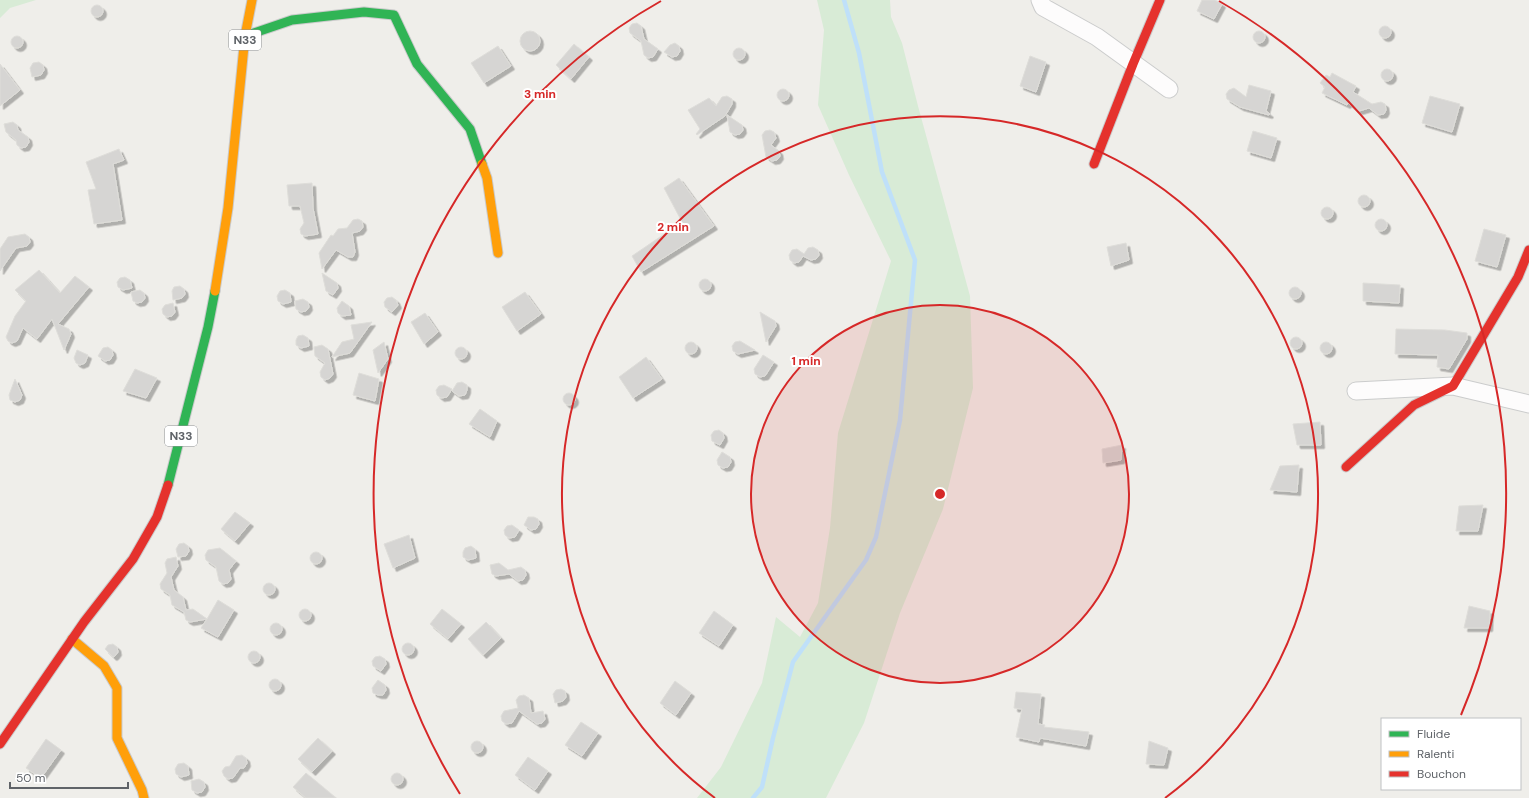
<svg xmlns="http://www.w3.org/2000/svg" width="1529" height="798" font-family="'DM Sans',sans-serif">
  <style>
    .green { fill: #d8ebd6 }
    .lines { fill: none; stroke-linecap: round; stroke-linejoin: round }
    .stream { stroke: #bfe0f9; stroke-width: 4.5 }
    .building { fill: #d6d5d3; stroke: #deddd9; filter: url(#shadow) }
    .street-casing { stroke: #cbcccc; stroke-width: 19 }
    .fast-casing { stroke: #cacacb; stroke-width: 11 }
    .slow-casing { stroke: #cacacb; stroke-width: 11 }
    .jam-casing { stroke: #cacacb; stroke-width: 11 }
    .street { stroke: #fdfcfc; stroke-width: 17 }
    .fast { stroke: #30b455; stroke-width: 9 }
    .slow { stroke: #ff9f0a; stroke-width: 9 }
    .jam { stroke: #e5322d; stroke-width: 9 }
    .ring { fill: none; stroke: #d62828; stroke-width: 2 }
    .labels { text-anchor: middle; stroke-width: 4; stroke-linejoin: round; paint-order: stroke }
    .shield { fill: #fff; stroke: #8f9295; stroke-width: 1 }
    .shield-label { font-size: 12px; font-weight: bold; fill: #5f6368 }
    .centre { fill: #d62828; stroke: #fff; stroke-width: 2 }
    .ring-label { font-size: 12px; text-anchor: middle; font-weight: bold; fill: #d62828; stroke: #fff; stroke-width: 4; stroke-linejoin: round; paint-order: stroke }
  </style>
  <defs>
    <filter id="shadow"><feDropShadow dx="3.5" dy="3.5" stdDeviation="0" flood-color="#0004"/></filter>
  </defs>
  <rect width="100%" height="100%" fill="#efeeea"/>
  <g class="green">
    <polygon points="0,0 36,0 10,8 0,18"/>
    <polygon points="817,0 890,0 891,17 902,43 918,106 970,296 973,388 943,509 900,613 864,723 826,798 697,798 721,767 762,683 776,617 800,637 818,603 830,528 838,433 891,261 849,175 818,105 824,30"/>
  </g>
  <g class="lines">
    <polyline class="stream" points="753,798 762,787 773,738 793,662 866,560 876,537 900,420 915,260 882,172 859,53 844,0"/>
  </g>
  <g class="building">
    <polygon points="1202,0 1215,0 1222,4 1214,19 1197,11"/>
    <circle cx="97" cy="11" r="6"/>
    <polygon points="637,23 641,26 644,39 658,49 653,57 648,58 644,55 641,41 630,33 629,28 632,24"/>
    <circle cx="1385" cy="32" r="6"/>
    <circle cx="1259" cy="37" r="6"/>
    <circle cx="530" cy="41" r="10"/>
    <circle cx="17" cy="42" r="6"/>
    <polygon points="675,43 679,46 680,51 677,56 672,57 664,52 670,45"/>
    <polygon points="574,44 589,57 571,79 556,65"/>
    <polygon points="498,46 511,66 484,83 471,63"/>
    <circle cx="739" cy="54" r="6"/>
    <polygon points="1030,56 1046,62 1036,92 1020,86"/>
    <polygon points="39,62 43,65 44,70 41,75 32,77 30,68 33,63"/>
    <polygon points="0,64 20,90 0,106"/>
    <circle cx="1387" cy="75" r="6"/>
    <polygon points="1332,73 1356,86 1353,92 1372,104 1381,102 1385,104 1386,110 1384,114 1378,115 1369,108 1359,111 1348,103 1347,105 1322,93 1325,87 1320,83 1326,75 1330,77"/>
    <polygon points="1249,85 1271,91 1266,111 1270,114 1269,115 1240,107 1227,99 1226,94 1229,90 1234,88 1246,97"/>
    <circle cx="783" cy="95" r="6"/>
    <polygon points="727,96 732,99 732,104 725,116 697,135 696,134 700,129 688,110 709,98 716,106 722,97"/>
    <polygon points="1430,96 1460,104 1452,132 1422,123"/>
    <polygon points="727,115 742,125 743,130 740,134 735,135 730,132"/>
    <polygon points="13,122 17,125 18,130 28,137 29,142 26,147 21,148 17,145 16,140 6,132 4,124"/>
    <polygon points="770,130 774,132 776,138 771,145 779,151 780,156 777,160 772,161 766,157 762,135 765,131"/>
    <polygon points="1253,131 1277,138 1271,158 1247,151"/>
    <polygon points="119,149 124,160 113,164 122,220 94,224 88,190 96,189 86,162"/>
    <polygon points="679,178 714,226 641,272 632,256 682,222 664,188"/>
    <polygon points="312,183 313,208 318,234 305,236 301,234 300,229 304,223 300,206 289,206 287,185"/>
    <circle cx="1364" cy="201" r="6"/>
    <circle cx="1327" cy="213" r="6"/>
    <circle cx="1381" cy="225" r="6"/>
    <polygon points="358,219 362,221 363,227 360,231 352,233 355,252 353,257 348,257 336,250 322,269 319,253 331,235 333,236 338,229 347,228 353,220"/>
    <polygon points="1484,229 1506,235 1497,267 1475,261"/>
    <polygon points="25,234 29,237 30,242 27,246 16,248 0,271 0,249 8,237"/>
    <polygon points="1126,243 1129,260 1111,266 1107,247"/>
    <polygon points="813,247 818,250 819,255 816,259 811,260 803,256 799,262 794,263 790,260 789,255 792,250 797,249 804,254 808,248"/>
    <polygon points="39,270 60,293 75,276 89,287 58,324 69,329 71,334 64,350 52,319 37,339 23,328 17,341 12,343 8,341 6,337 15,316 26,301 15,290"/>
    <polygon points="322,273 337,283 338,288 333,295 326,291"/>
    <polygon points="125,277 130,280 132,288 123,290 118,287 117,282 120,278"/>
    <circle cx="705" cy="285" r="6"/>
    <polygon points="1363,283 1400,285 1399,303 1363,301"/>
    <polygon points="180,286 184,289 185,294 182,298 173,300 172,291 174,287"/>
    <circle cx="1295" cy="293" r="6"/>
    <polygon points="140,290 144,293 145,298 142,302 137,303 133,301 131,292"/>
    <polygon points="285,290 290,293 291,302 283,304 278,301 277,296 280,291"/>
    <polygon points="525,292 541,314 517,331 502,307"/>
    <polygon points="392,297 396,300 398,305 392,312 385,307 384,302 387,298"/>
    <polygon points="303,299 308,302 309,307 306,311 301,312 296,309 295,301"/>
    <polygon points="342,301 349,306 351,315 342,316 338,313 337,308"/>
    <polygon points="173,303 175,312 172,316 167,317 163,314 162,309 165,305"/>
    <polygon points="760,312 775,321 776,326 766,342"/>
    <polygon points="425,313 438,332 424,344 411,322"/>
    <polygon points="372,322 350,353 332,357 342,342 354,339 351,325"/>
    <polygon points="1396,329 1445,330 1467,333 1467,339 1449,369 1437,367 1438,355 1395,354"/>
    <polygon points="303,335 308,338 309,346 301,348 296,345 296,340 298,336"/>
    <circle cx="1296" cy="343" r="6"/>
    <polygon points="740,341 755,350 738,354 733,351 732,346 735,342"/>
    <circle cx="691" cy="348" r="6"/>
    <circle cx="1326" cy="348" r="6"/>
    <polygon points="384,342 388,359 378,373 373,350"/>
    <polygon points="322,345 328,349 333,374 330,378 325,380 321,377 320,372 325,363 315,356 314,347"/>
    <circle cx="461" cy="353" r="6"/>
    <polygon points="108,347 112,350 113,355 110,360 105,361 98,356 103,348"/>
    <polygon points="77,350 88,355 85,363 80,365 76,363 74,358"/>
    <polygon points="763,355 774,362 765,376 760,377 755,374 754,369"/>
    <polygon points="646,357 662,379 633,398 619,377"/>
    <polygon points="135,369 157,378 146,398 123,391"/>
    <polygon points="359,373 379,379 375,401 353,395"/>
    <polygon points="15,379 22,395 20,400 15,402 10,400 9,395"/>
    <polygon points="462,382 467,385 467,390 465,395 459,396 452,391 457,383"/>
    <polygon points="444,385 452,389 447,397 441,398 437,395 436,390 439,386"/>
    <circle cx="569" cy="399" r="6"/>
    <polygon points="480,409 497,421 490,437 469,424"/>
    <polygon points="1320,422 1321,445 1297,445 1293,424"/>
    <polygon points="719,430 723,433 724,438 720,445 712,441 711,435 714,431"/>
    <polygon points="1122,445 1121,460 1103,463 1102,449"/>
    <polygon points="722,452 730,457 731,462 728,467 723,468 718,465 717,460"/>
    <polygon points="1299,465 1297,492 1270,490 1280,466"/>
    <polygon points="1483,505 1478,531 1456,531 1459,506"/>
    <polygon points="235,512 250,523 235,541 221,529"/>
    <polygon points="528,517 534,517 538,519 539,524 536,529 531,530 524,525"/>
    <polygon points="512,525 519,530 515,537 509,538 505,535 504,530 507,526"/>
    <polygon points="409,535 415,558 393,568 384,544"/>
    <polygon points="184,543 188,546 189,551 186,556 178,557 176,549 179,544"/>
    <polygon points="471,546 475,549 476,558 468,560 463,557 463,552 465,548"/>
    <polygon points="220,548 236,561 229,570 231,579 228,583 223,584 219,581 216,567 206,560 205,555 208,550"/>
    <circle cx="316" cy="558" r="6"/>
    <polygon points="176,557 178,566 171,577 174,590 183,597 186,610 193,609 207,619 218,600 234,610 218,637 201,628 207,619 190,622 186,620 184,612 172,605 170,595 161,589 160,584 167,573 165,563 167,559"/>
    <polygon points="499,563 508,570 521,567 525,570 526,575 523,580 518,581 509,574 496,576 492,574 490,565"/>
    <circle cx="269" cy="589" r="6"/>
    <polygon points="1469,606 1490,611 1489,628 1464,628"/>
    <circle cx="305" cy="615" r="6"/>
    <polygon points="442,609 461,624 448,639 430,624"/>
    <polygon points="714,611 733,625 719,646 699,633"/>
    <polygon points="486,622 501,638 483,655 468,639"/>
    <circle cx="276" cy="629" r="6"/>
    <circle cx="408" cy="649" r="6"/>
    <polygon points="113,644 117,647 118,652 115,656 113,657 105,649 108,645"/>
    <circle cx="254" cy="657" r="6"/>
    <polygon points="380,656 385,659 386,664 381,671 373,666 372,661 375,657"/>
    <circle cx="275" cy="685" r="6"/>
    <polygon points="378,680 385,685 386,690 383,695 378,695 373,693 372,688"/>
    <polygon points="675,681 691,693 676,715 660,703"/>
    <polygon points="561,689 565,691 566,697 563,701 555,703 553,694 556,690"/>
    <polygon points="1016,692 1041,694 1038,724 1045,725 1044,727 1089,732 1086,746 1040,738 1039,742 1016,737 1022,709 1014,708"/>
    <polygon points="524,695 529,698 531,713 543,711 545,719 542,723 537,724 519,711 512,723 506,724 502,721 501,716 504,711 518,708 516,700 519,696"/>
    <polygon points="581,722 598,733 582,756 565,745"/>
    <polygon points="318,738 332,751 312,772 298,759"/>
    <polygon points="46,739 61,750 41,778 26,768"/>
    <circle cx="477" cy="747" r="6"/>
    <polygon points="1149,741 1168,748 1164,765 1146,764"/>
    <polygon points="242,755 246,758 247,763 244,768 240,768 233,778 228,779 224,776 222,771 225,767 230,766 236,756"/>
    <polygon points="528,757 548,771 535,790 515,775"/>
    <polygon points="184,763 188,766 189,775 181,777 176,774 175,769 178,764"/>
    <circle cx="397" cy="779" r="6"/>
    <polygon points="306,773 336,798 306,798 293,787"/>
    <polygon points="199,779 204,782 205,787 202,792 197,793 192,790 191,781"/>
  </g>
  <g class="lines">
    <defs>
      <g id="street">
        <polyline points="1040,0 1043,7 1097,37 1169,89"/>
        <polyline points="1356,391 1453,386 1529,404"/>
      </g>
      <g id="fast">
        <polyline points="245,36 292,20 364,12 394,15 417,64 470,129 482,164"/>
        <polyline points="168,485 208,327 215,291"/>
      </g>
      <g id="slow">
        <polyline points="482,164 487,178 498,253"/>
        <polyline points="215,291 228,208 245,36 252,0"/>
        <polyline points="72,639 104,666 117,688 117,738 142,790 144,798"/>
      </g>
      <g id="jam">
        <polyline points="1094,164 1133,64 1160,0"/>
        <polyline points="1346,467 1414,405 1453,386 1518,277 1529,250"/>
        <polyline points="0,744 84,622 133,559 157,517 168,485"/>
      </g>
    </defs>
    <use href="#street" class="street-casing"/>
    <use href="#fast" class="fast-casing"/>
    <use href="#slow" class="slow-casing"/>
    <use href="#jam" class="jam-casing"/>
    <use href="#street" class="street"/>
    <use href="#fast" class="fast"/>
    <use href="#slow" class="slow"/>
    <use href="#jam" class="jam"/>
  </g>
  <circle cx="940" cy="494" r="189" fill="#d62828" fill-opacity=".12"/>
  <g class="ring">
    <circle cx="940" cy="494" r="189"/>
    <path d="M715 798A378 378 0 1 1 1165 798"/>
    <path d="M460 794A566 566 0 0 1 661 1M1219 1A566 566 0 0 1 1461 715"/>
  </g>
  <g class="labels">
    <g class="shield">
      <rect x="229" y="30" width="32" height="20" rx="3"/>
      <rect x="165" y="426" width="32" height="20" rx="3"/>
    </g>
    <g class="shield-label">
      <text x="245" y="44">N33</text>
      <text x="181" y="440">N33</text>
    </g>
  </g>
  <circle cx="940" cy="494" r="6" class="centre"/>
  <g class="ring-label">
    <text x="540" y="98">3 min</text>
    <text x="673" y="231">2 min</text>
    <text x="806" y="365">1 min</text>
  </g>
  <rect x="1381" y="718" width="140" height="72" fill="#ffffff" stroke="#bfc1c3"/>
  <rect x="1389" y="731" width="20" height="6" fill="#30b455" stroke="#bfc1c3"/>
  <text x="1417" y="738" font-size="12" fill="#5f6368">Fluide</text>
  <rect x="1389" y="751" width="20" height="6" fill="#ff9f0a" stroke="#bfc1c3"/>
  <text x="1417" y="758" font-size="12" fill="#5f6368">Ralenti</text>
  <rect x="1389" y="771" width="20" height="6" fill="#e5322d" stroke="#bfc1c3"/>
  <text x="1417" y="778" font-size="12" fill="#5f6368">Bouchon</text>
  <path d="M10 782v6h118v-6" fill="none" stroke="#5f6368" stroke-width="2"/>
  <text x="16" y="782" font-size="12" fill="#5f6368" stroke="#ffffff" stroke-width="3" paint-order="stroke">50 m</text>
</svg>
